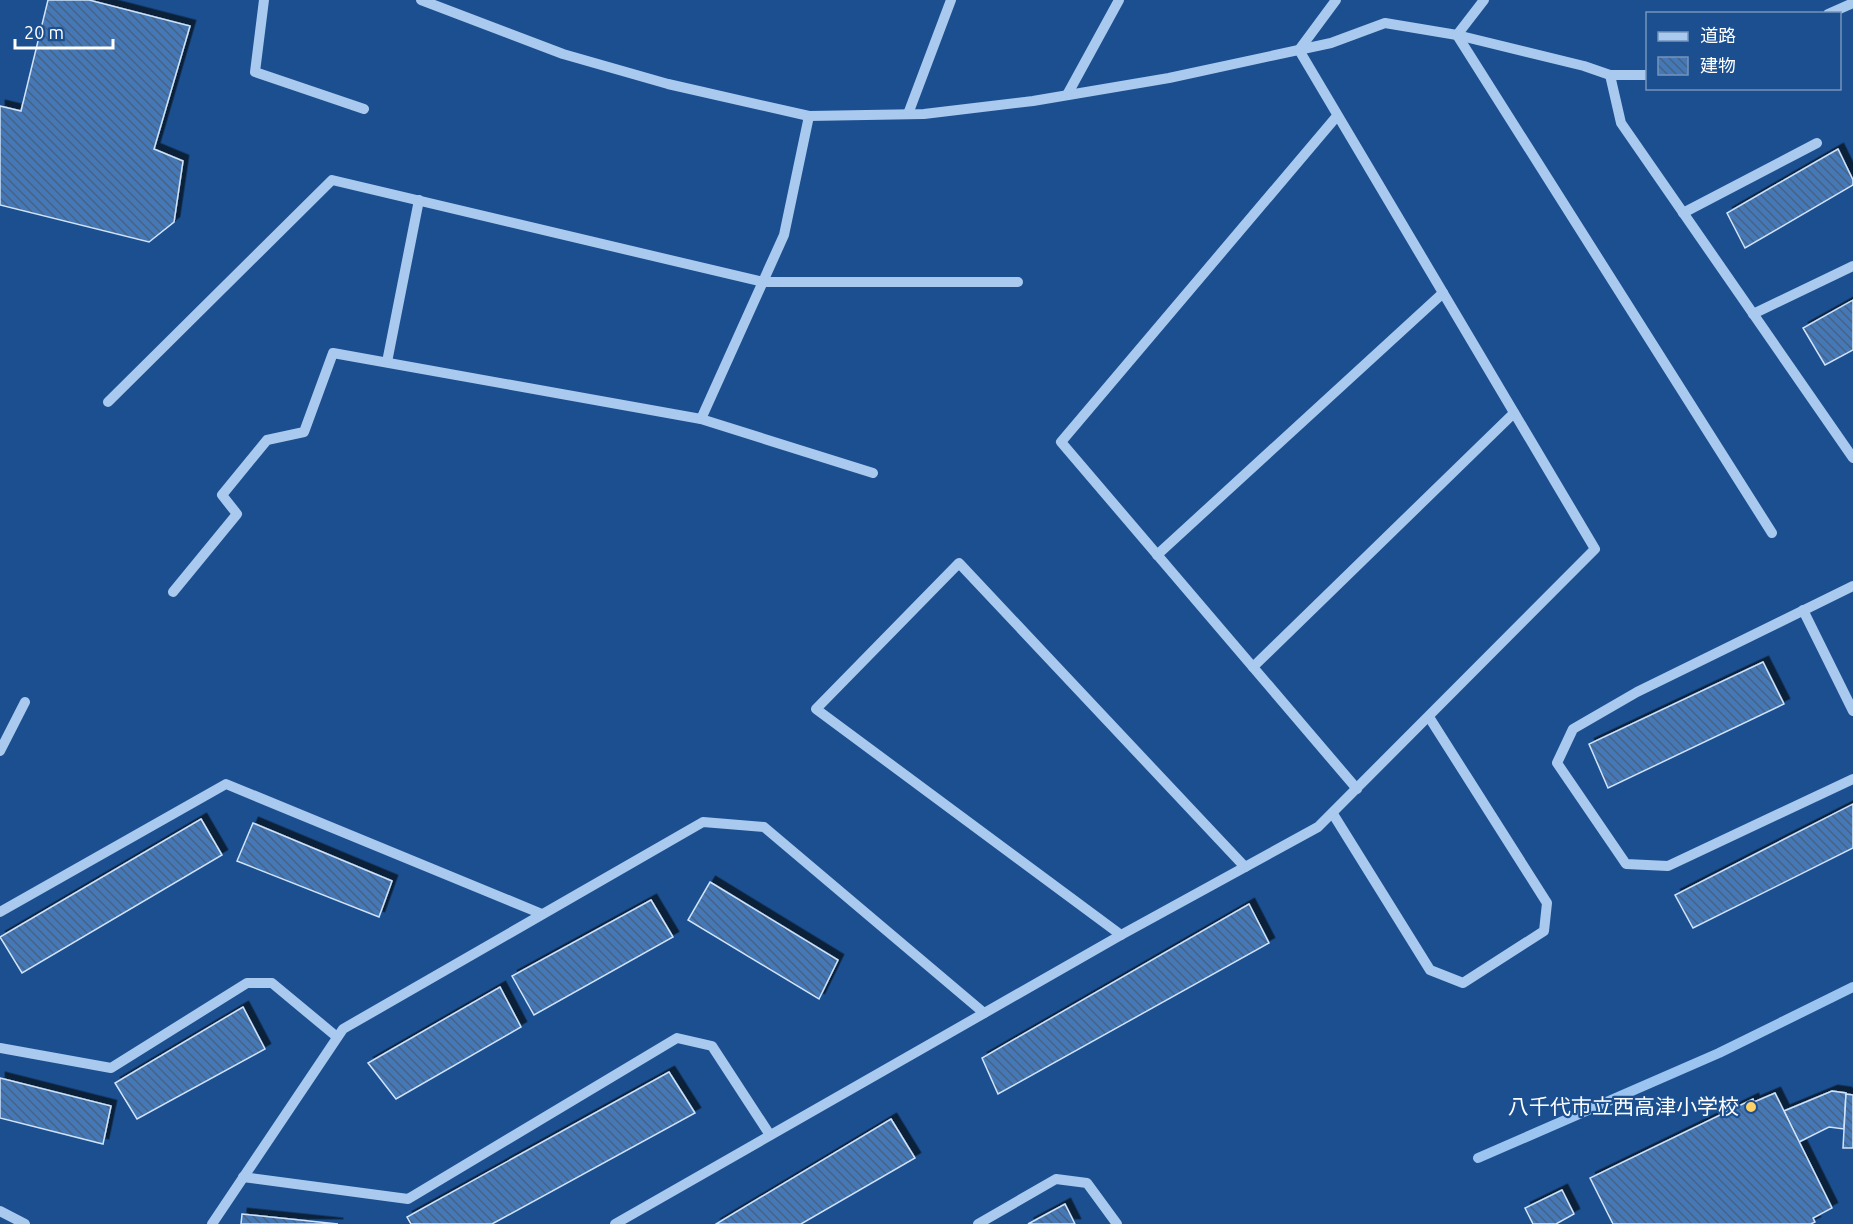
<svg xmlns="http://www.w3.org/2000/svg" width="1853" height="1224" font-family="Ubuntu,'Noto Sans JP',sans-serif">
  <style>
    .lines { fill: none; stroke-linecap: round; stroke-linejoin: round }
    .stream { stroke: #9cc4f0; stroke-width: 10 }
    .building { fill: url(#building-back-hatch); stroke: #cfe3fa; stroke-width: 1.5; filter: url(#shadow) }
    .minor { stroke: #a9c9ee; stroke-width: 10 }
    .poi-dot { fill: #ffd166; stroke: #1b4f8f; stroke-width: 2 }
    .labels { text-anchor: middle; stroke-width: 4.5; stroke-linejoin: round; paint-order: stroke }
    .poi-label { font-size: 21px; fill: #fff; stroke: #1b4f8f; text-anchor: end }
  </style>
  <defs>
    <pattern id="building-back-hatch" width="6" height="6" patternUnits="userSpaceOnUse" patternTransform="scale(1.5)"><rect width="6" height="6" fill="#4478b7"/><path d="M-1 5l2 2M0 0l6 6M5-1l2 2" fill="none" stroke="#486282"/></pattern>
    <filter id="shadow"><feDropShadow dx="5.5" dy="-5.5" stdDeviation="0" flood-color="#0009"/></filter>
  </defs>
  <rect width="100%" height="100%" fill="#1b4f8f"/>
  <g class="lines">
    <polyline class="stream" points="1478,1158 1719,1053 1853,987"/>
  </g>
  <g class="building">
    <polygon points="48,0 89,0 190,26 154,149 183,161 174,222 149,242 0,205 0,106 21,111"/>
    <polygon points="1838,149 1853,180 1853,185 1745,248 1727,213"/>
    <polygon points="1853,300 1853,350 1825,365 1803,328"/>
    <polygon points="1763,662 1784,704 1608,788 1589,744"/>
    <polygon points="1853,804 1853,848 1693,928 1675,895"/>
    <polygon points="201,819 222,855 22,973 0,937"/>
    <polygon points="253,823 392,881 379,917 237,861"/>
    <polygon points="710,882 838,960 819,999 688,920"/>
    <polygon points="651,900 673,937 534,1015 512,976"/>
    <polygon points="1249,904 1269,943 998,1094 982,1058"/>
    <polygon points="500,987 521,1027 396,1099 368,1063"/>
    <polygon points="243,1007 265,1049 137,1119 115,1083"/>
    <polygon points="669,1072 695,1113 492,1224 411,1224 407,1217"/>
    <polygon points="0,1078 111,1106 103,1144 0,1118"/>
    <polygon points="1832,1091 1846,1093 1844,1129 1829,1127 1799,1142 1784,1111"/>
    <polygon points="1775,1093 1832,1208 1813,1218 1815,1222 1811,1224 1613,1224 1590,1178 1753,1099 1754,1102"/>
    <polygon points="1846,1094 1853,1095 1853,1148 1843,1148"/>
    <polygon points="891,1119 915,1158 801,1224 716,1224"/>
    <polygon points="1562,1190 1574,1214 1556,1224 1533,1224 1525,1208"/>
    <polygon points="1065,1204 1075,1224 1028,1224"/>
    <polygon points="242,1214 338,1224 241,1224"/>
  </g>
  <g class="lines">
    <g class="minor">
      <polyline points="264,0 255,72 364,109"/>
      <polyline points="421,0 563,54 668,84 809,116 924,114 1033,101 1169,78 1331,43 1385,23 1457,35 1584,66 1610,75"/>
      <polyline points="1484,0 1457,35 1772,533"/>
      <polyline points="1828,14 1853,3"/>
      <polyline points="1299,50 1336,0"/>
      <polyline points="1648,75 1610,75 1621,123 1853,458"/>
      <polyline points="1067,95 1119,0"/>
      <polyline points="908,114 951,0"/>
      <polyline points="1337,116 1061,442 1357,789"/>
      <polyline points="1683,213 1817,143"/>
      <polyline points="1753,314 1853,266"/>
      <polyline points="387,362 419,200"/>
      <polyline points="108,402 332,180 763,282 1018,282"/>
      <polyline points="701,419 784,235 809,116"/>
      <polyline points="1157,555 1443,293"/>
      <polyline points="1853,586 1637,692 1573,729 1557,763 1626,864 1668,866 1853,779"/>
      <polyline points="173,592 237,514 222,495 267,440 304,432 333,353 701,419 873,473"/>
      <polyline points="1803,610 1853,711"/>
      <polyline points="1253,667 1514,413"/>
      <polyline points="0,751 25,702"/>
      <polyline points="1333,814 1430,970 1463,983 1544,931 1547,903 1429,717"/>
      <polyline points="0,912 226,784 542,914"/>
      <polyline points="1121,935 816,709 959,563 1245,867"/>
      <polyline points="0,1048 111,1068 247,983 272,983 337,1037"/>
      <polyline points="243,1177 408,1199 677,1038 712,1046 770,1135"/>
      <polyline points="0,1211 25,1224"/>
      <polyline points="212,1224 343,1029 703,822 764,827 984,1013"/>
      <polyline points="615,1224 1121,935 1318,827 1595,549 1299,50"/>
      <polyline points="978,1224 1056,1179 1087,1183 1117,1224"/>
    </g>
  </g>
  <circle class="poi-dot" cx="1751" cy="1107" r="6"/>
  <g class="labels">
    <g class="poi-label">
      <text x="1739" y="1114">八千代市立西高津小学校</text>
    </g>
  </g>
  <rect x="1646" y="12" width="195" height="78" fill="#1b4f8f" stroke="#7695bc" stroke-width="1.5"/>
  <rect x="1658" y="32" width="30" height="9" fill="#a9c9ee" stroke="#7695bc" stroke-width="1.5"/>
  <text x="1700" y="42" font-size="18" fill="#ffffff">道路</text>
  <rect x="1658" y="57" width="30" height="18" fill="url(#building-back-hatch)" stroke="#7695bc" stroke-width="1.5"/>
  <text x="1700" y="72" font-size="18" fill="#ffffff">建物</text>
  <path d="M15 39v9h98v-9" fill="none" stroke="#ffffff" stroke-width="3"/>
  <text x="24" y="39" font-size="18" fill="#ffffff" stroke="#1b4f8f" stroke-width="4.5" paint-order="stroke">20 m</text>
</svg>
